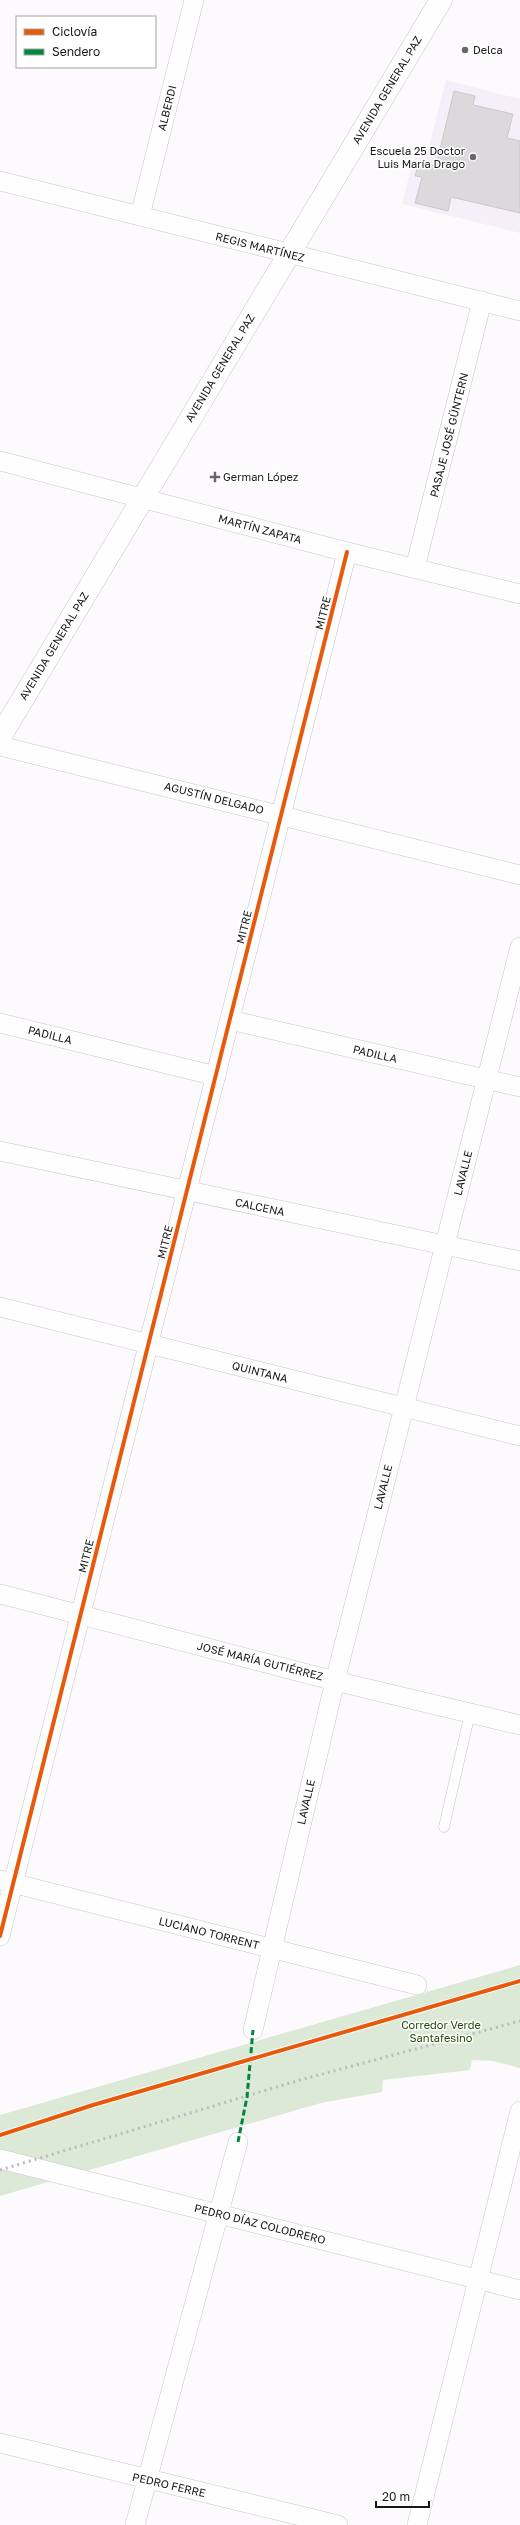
<svg xmlns="http://www.w3.org/2000/svg" width="520" height="2525" font-family="'Golos Text',sans-serif">
  <style>
    .education { fill: #f5eff9 }
    .green { fill: #dde9d7 }
    .building { fill: #dbd9db; stroke: #cbc9cb }
    .lines { fill: none; stroke-linecap: round; stroke-linejoin: round }
    .service-casing { stroke: #c9c6c9; stroke-width: 11 }
    .minor-casing { stroke: #c9c6c9; stroke-width: 20 }
    .secondary-casing { stroke: #c9c6c9; stroke-width: 23 }
    .service { stroke: #fffeff; stroke-width: 10 }
    .minor { stroke: #fffeff; stroke-width: 19 }
    .secondary { stroke: #fffeff; stroke-width: 22 }
    .rail { stroke: #bcbabc; stroke-width: 3; stroke-dasharray: 2 4; stroke-linecap: butt }
    .quiet { stroke: #00873e; stroke-width: 3; stroke-dasharray: 6 3; stroke-linecap: butt }
    .cycleway-casing { stroke: #fff; stroke-width: 6 }
    .cycleway { stroke: #e8590c; stroke-width: 4 }
    .poi-dot { fill: #696769; stroke: #fff; stroke-width: 1.5 }
    .labels { text-anchor: middle; stroke-width: 3; stroke-linejoin: round; paint-order: stroke }
    .poi-label { font-size: 11px; fill: #191819; stroke: #fff; text-anchor: start }
    .street-label { font-size: 11px; fill: #191819; stroke: #fff }
    .park-label { font-size: 11px; fill: #224c04; stroke: #fff }
  </style>
  <rect width="100%" height="100%" fill="#fdfafd"/>
  <polygon class="education" points="446,80 520,99 520,233 402,204 414,156 426,159"/>
  <polygon class="green" points="520,1965 520,2068 493,2061 472,2060 470,2070 383,2080 382,2092 321,2103 0,2196 0,2115"/>
  <polygon class="building" points="454,91 475,96 473,105 513,114 507,138 520,141 520,213 451,197 448,211 415,203 422,177 415,176 419,162 436,166"/>
  <g class="lines">
    <defs>
      <polyline id="service" points="444,1827 470,1713"/>
      <g id="minor">
        <polyline points="0,181 520,311"/>
        <polyline points="140,216 194,0"/>
        <polyline points="0,461 347,552 520,594"/>
        <polyline points="415,568 482,301"/>
        <polyline points="0,746 520,875"/>
        <polyline points="230,1020 520,1087"/>
        <polyline points="0,1023 216,1076"/>
        <polyline points="0,1151 520,1261"/>
        <polyline points="0,1307 520,1436"/>
        <polyline points="0,1594 335,1681 520,1725"/>
        <polyline points="0,1880 417,1985"/>
        <polyline points="0,1936 347,552"/>
        <polyline points="253,2030 335,1681 520,947"/>
        <polyline points="0,2159 520,2290"/>
        <polyline points="0,2443 338,2525"/>
        <polyline points="135,2525 238,2142"/>
        <polyline points="417,2525 520,2111"/>
      </g>
      <polyline id="secondary" points="0,737 441,0"/>
    </defs>
    <use href="#service" class="service-casing"/>
    <use href="#minor" class="minor-casing"/>
    <use href="#secondary" class="secondary-casing"/>
    <use href="#service" class="service"/>
    <use href="#minor" class="minor"/>
    <use href="#secondary" class="secondary"/>
    <polyline class="rail" points="0,2170 300,2080 520,2021"/>
    <polyline class="quiet" points="238,2142 247,2097 253,2030"/>
    <defs>
      <g id="cycleway">
        <polyline points="0,1936 347,552"/>
        <polyline points="0,2135 93,2105 520,1981"/>
      </g>
    </defs>
    <use href="#cycleway" class="cycleway-casing"/>
    <use href="#cycleway" class="cycleway"/>
  </g>
  <g class="poi-dot">
    <circle cx="465" cy="50" r="4"/>
    <circle cx="473" cy="157" r="4"/>
    <path d="M213 471h4v4h4v4h-4v4h-4v-4h-4v-4h4z"/>
  </g>
  <g class="labels">
    <g class="poi-label">
      <text x="473" y="54">Delca</text>
      <text x="465" y="155" text-anchor="end">Escuela 25 Doctor<tspan x="465" dy="13">Luis María Drago</tspan></text>
      <text x="223" y="481">German López</text>
    </g>
    <g class="street-label">
      <text transform="translate(387 90) rotate(-59)" y="4">AVENIDA GENERAL PAZ</text>
      <text transform="translate(167 108) rotate(-76)" y="4">ALBERDI</text>
      <text transform="translate(260 247) rotate(14)" y="4">REGIS MARTÍNEZ</text>
      <text transform="translate(220 368) rotate(-59)" y="4">AVENIDA GENERAL PAZ</text>
      <text transform="translate(449 435) rotate(-76)" y="4">PASAJE JOSÉ GÜNTERN</text>
      <text transform="translate(260 529) rotate(15)" y="4">MARTÍN ZAPATA</text>
      <text transform="translate(323 613) rotate(-76)" y="4">MITRE</text>
      <text transform="translate(54 646) rotate(-59)" y="4">AVENIDA GENERAL PAZ</text>
      <text transform="translate(214 798) rotate(14)" y="4">AGUSTÍN DELGADO</text>
      <text transform="translate(244 927) rotate(-76)" y="4">MITRE</text>
      <text transform="translate(50 1035) rotate(14)" y="4">PADILLA</text>
      <text transform="translate(375 1054) rotate(13)" y="4">PADILLA</text>
      <text transform="translate(463 1173) rotate(-76)" y="4">LAVALLE</text>
      <text transform="translate(260 1207) rotate(12)" y="4">CALCENA</text>
      <text transform="translate(165 1242) rotate(-76)" y="4">MITRE</text>
      <text transform="translate(260 1372) rotate(14)" y="4">QUINTANA</text>
      <text transform="translate(383 1487) rotate(-76)" y="4">LAVALLE</text>
      <text transform="translate(86 1556) rotate(-76)" y="4">MITRE</text>
      <text transform="translate(260 1661) rotate(14)" y="4">JOSÉ MARÍA GUTIÉRREZ</text>
      <text transform="translate(306 1802) rotate(-77)" y="4">LAVALLE</text>
      <text transform="translate(209 1933) rotate(14)" y="4">LUCIANO TORRENT</text>
      <text transform="translate(260 2224) rotate(14)" y="4">PEDRO DÍAZ COLODRERO</text>
      <text transform="translate(169 2485) rotate(13)" y="4">PEDRO FERRE</text>
    </g>
    <g class="park-label">
      <text x="441" y="2029">Corredor Verde<tspan x="441" dy="13">Santafesino</tspan></text>
    </g>
  </g>
  <rect x="16" y="16" width="140" height="52" fill="#ffffff" stroke="#a3a3a3"/>
  <rect x="24" y="29" width="20" height="6" fill="#e8590c" stroke="#a3a3a3"/>
  <text x="52" y="36" font-size="12" fill="#191819">Ciclovía</text>
  <rect x="24" y="49" width="20" height="6" fill="#00873e" stroke="#a3a3a3"/>
  <text x="52" y="56" font-size="12" fill="#191819">Sendero</text>
  <path d="M376 2501v6h53v-6" fill="none" stroke="#191819" stroke-width="2"/>
  <text x="382" y="2501" font-size="12" fill="#191819" stroke="#ffffff" stroke-width="3" paint-order="stroke">20 m</text>
</svg>
